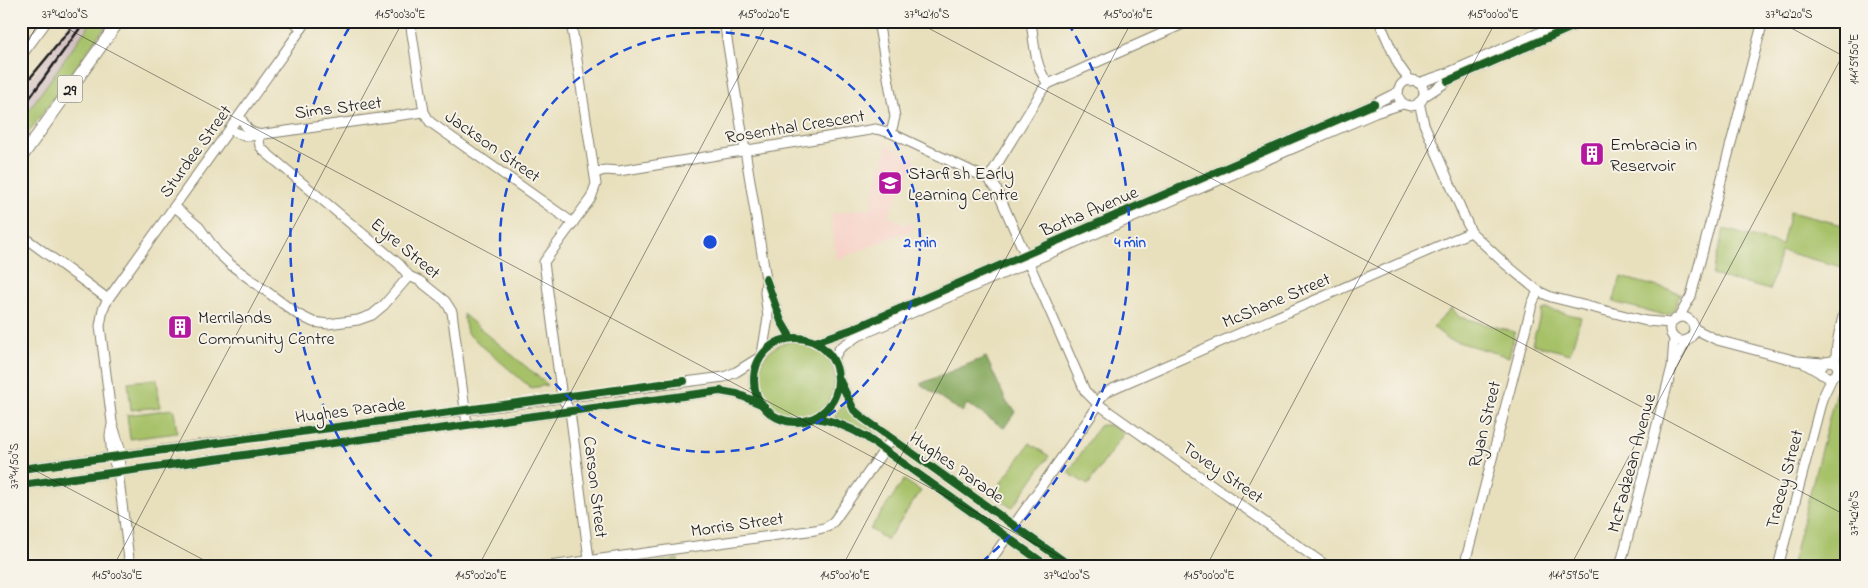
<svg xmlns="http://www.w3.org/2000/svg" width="1868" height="588" font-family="'Indie Flower',sans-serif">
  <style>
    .built { fill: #f7d1c8 }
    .industrial { fill: #d2bfc0 }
    .green { fill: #a6c168; stroke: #616e42 }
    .forest { fill: #84a75c; stroke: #50623c }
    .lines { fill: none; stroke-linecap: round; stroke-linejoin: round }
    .minor-casing { stroke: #827e6c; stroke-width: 11 }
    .major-casing { stroke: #827e6c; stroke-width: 13 }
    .minor { stroke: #fff; stroke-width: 9 }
    .major { stroke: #fff; stroke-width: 11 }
    .rail { stroke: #1c1c1c; stroke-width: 2.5 }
    .cycleway-casing { stroke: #f7f3e8; stroke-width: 11 }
    .cycleway { stroke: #1b5e20; stroke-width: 8 }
    .ticks { fill: none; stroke: #1c1c1c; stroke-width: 1; stroke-opacity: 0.45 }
    .ring { fill: none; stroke: #1d4ed8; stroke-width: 2.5; stroke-dasharray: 9 6 }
    .labels { text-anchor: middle; stroke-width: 4; stroke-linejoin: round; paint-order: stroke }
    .shield { fill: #f7f3e8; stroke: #5e5c59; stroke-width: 1 }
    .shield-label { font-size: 16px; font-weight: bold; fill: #1c1c1c }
    .street-label { font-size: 18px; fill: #1c1c1c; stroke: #f7f3e8 }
    .poi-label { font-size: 18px; fill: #1c1c1c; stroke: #f7f3e8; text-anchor: start }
    .centre { fill: #1d4ed8; stroke: #f7f3e8; stroke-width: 2.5 }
    .ring-label { font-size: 15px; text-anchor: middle; font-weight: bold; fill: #1d4ed8; stroke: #f7f3e8; stroke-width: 4; stroke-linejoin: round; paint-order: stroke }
    .neatline { fill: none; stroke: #1c1c1c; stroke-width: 2 }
    .ticks-label { font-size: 12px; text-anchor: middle; fill: #1c1c1c }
  </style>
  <rect width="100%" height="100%" fill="#f7f3e8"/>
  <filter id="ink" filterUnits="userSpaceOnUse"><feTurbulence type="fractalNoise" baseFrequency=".02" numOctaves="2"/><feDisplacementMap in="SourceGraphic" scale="10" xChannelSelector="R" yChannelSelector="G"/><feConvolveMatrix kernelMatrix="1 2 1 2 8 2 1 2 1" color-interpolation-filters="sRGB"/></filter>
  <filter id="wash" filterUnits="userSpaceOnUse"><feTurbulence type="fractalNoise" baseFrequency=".0096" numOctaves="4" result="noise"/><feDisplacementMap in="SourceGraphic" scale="20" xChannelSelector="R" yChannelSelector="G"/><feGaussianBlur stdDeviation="1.12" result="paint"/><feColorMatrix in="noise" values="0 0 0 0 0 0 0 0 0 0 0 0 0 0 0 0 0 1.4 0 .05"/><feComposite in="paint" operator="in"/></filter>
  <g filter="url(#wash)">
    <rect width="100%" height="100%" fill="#e8e0bd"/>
    <polygon class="built" points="887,145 916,159 888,216 905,225 911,222 914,229 836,260 831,214 870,208"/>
    <polygon class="industrial" points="71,21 92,21 21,121 21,91"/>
    <g class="green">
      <polygon points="21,21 33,21 21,38"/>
      <polygon points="92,21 109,21 21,143 21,121"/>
      <polygon points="1790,212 1847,226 1846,268 1781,251 1770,290 1712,275 1724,229 1782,245"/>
      <path d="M1621 277 1680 293C1676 303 1676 314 1664 315L1613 302Z"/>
      <polygon points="1452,308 1459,317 1515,332 1509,357 1448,339 1433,327"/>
      <polygon points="1547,309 1581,317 1570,354 1532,344 1542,310"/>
      <polygon points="463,314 548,385 531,388 467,333"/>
      <circle cx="796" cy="380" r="39"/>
      <polygon points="157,379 160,407 131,410 128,382"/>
      <polygon points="1844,384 1847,385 1847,567 1791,567 1836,391"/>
      <path d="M844 405C853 417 879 429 881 443L849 423 834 417 842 406Z"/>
      <polygon points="174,409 177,433 130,439 127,415"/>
      <polygon points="1102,425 1111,425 1124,433 1088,485 1068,473 1099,426"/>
      <polygon points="1030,443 1049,456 1012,508 992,495"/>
      <polygon points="904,480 921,491 887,540 870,529"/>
      <polygon points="678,559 679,567 619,567"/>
    </g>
    <polygon class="forest" points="986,357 1007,403 1016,411 1004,428 967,404 962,412 920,384"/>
  </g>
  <g filter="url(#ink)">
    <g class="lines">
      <defs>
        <g id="minor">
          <polyline points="292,21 302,28"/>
          <polyline points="410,21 424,112 430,122 573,223"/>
          <polyline points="571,21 596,184 591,198 544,262 562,398 570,411 590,567"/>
          <polyline points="724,21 766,279 781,321 791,338"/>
          <polyline points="878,21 895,117 891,133"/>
          <path d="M1031 21C1034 43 1035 66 1048 84"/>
          <polyline points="1379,21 1398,64 1410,81"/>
          <polyline points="21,56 47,21"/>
          <circle cx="1411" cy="93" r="13"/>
          <polyline points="1418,83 1445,74 1566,21"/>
          <polyline points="1423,97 1448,81 1586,21"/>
          <polyline points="1419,102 1424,124 1471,232 1503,262 1538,291 1551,297 1646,321 1671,323"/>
          <polyline points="240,117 248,130 256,134"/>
          <polyline points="231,130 244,136 250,136 424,112"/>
          <polyline points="258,134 260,146 264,151 399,264 409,276 420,281 445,301 452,312 467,424"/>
          <polyline points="595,173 605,170 619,171 876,129 891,133 988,179 996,188 1085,391 1098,404 1093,413 1014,525"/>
          <polyline points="988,179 1043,89 1048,84 1190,21"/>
          <polyline points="175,207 199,227 217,252 231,265 297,314 313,322 328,324 358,320 372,315 384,305 409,276"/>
          <polyline points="21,235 108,299 103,309 100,326 112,422 122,455 118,472"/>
          <polyline points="108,299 307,21"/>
          <circle cx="1682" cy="329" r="12"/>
          <polyline points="1679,317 1691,296 1763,21"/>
          <polyline points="1695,329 1717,340 1797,361 1823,363"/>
          <circle cx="796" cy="380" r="42"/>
          <polyline points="815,342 853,329 1374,104 1398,92"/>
          <polyline points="762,354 768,318 765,293 766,282"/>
          <polyline points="833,359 840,348 856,337 1375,113 1403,104"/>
          <polyline points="1674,364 1686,341"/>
          <polyline points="1805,364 1829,378 1837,374 1838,366 1832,361 1825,362 1821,368 1821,374"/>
          <path d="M1836 364C1835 342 1842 322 1847 301"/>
          <polyline points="839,379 854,410 863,418 1072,567"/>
          <path d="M816 418C835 421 849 427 866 437L1049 567"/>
          <polyline points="112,425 110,435 112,457 118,472 130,567"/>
          <polyline points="21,469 236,440 724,377 736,372 760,357"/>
          <polyline points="21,485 720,391 737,394 761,404"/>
          <polyline points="542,567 815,530 827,527 834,521 892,439"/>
          <polyline points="986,567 1007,537"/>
          <polyline points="1328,567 1098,404 1101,397 1110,390 1471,232"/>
          <polyline points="1464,567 1532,304 1538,291"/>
          <polyline points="1620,567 1672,367 1674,338"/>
          <polyline points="1778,567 1822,399 1832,378"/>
        </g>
        <polyline id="major" points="21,158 119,21"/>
      </defs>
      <use href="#minor" class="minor-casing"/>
      <use href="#major" class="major-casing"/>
      <use href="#minor" class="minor"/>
      <use href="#major" class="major"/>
      <g class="rail">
        <polyline points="21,89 77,21"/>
        <polyline points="21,110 85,21"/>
      </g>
      <defs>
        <g id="cycleway">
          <polyline points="1448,81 1586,21"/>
          <polyline points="766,279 781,321 791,338"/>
          <circle cx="796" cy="380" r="42"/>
          <polyline points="815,342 853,329 1374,104"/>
          <polyline points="839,379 854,410 863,418 1072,567"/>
          <path d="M816 418C835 421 849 427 866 437L1049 567"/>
          <polyline points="21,469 684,381"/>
          <polyline points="21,485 720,391 737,394 761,404"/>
        </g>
      </defs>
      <use href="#cycleway" class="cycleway-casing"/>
      <use href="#cycleway" class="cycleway"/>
    </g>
  </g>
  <path class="ticks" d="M53 21 1079 567M915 21 1847 516M1778 21 1847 58M21 55 39 21M21 463 217 567M113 567 403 21M478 567 768 21M842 567 1132 21M1206 567 1496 21M1570 567 1847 47"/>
  <g class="ring">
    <circle cx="710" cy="242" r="210"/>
    <path d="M443 566A420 420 0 0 1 352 23M1068 23A420 420 0 0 1 977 566"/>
  </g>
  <defs>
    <symbol id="building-square" viewBox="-11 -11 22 22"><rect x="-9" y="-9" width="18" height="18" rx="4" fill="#b5179e" stroke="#f7f3e8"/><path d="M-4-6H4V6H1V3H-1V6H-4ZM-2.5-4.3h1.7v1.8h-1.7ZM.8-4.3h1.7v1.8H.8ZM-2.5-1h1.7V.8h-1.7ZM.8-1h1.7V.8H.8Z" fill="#fff"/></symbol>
    <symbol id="school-square" viewBox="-11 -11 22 22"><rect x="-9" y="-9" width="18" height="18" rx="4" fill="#b5179e" stroke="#f7f3e8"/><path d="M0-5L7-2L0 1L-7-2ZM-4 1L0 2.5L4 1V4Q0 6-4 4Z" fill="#fff"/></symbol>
  </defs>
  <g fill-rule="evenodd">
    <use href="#building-square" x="1578" y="140" width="28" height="28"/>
    <use href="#school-square" x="876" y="169" width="28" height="28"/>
    <use href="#building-square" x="166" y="313" width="28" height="28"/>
  </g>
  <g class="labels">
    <rect class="shield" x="57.5" y="75.5" width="25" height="27" rx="4"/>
    <g class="shield-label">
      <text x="70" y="95">29</text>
    </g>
    <g class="street-label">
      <text transform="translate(338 107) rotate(-7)" y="6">Sims Street</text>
      <text transform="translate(795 126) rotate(-9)" y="6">Rosenthal Crescent</text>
      <text transform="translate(493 146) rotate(35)" y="6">Jackson Street</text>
      <text transform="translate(195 151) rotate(-54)" y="6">Sturdee Street</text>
      <text transform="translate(1089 211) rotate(-23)" y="6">Botha Avenue</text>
      <text transform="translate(406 248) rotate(40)" y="6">Eyre Street</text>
      <text transform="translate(1276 300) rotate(-23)" y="6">McShane Street</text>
      <text transform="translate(350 410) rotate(-7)" y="6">Hughes Parade</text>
      <text transform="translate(1484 424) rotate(-76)" y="6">Ryan Street</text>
      <text transform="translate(1631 463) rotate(-75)" y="6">McFadzean Avenue</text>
      <text transform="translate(957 467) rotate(35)" y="6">Hughes Parade</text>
      <text transform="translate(1223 472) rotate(35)" y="6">Tovey Street</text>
      <text transform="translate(1784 479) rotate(-75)" y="6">Tracey Street</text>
      <text transform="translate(596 487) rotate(83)" y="6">Carson Street</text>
      <text transform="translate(737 524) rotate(-8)" y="6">Morris Street</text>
    </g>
    <g class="poi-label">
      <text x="1610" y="150">Embracia in<tspan x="1610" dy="21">Reservoir</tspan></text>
      <text x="908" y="179">Starfish Early<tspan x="908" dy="21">Learning Centre</tspan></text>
      <text x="198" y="323">Merrilands<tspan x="198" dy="21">Community Centre</tspan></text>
    </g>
  </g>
  <circle cx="710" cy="242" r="8" class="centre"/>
  <g class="ring-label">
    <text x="920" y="247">2 min</text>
    <text x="1130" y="247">4 min</text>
  </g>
  <rect width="1868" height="588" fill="none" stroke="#f7f3e8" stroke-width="55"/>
  <rect x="28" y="28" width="1812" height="532" class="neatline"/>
  <g class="ticks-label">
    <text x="65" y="18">37°42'00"S</text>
    <text x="400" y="18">145°00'30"E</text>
    <text x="764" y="18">145°00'20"E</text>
    <text x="927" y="18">37°42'10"S</text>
    <text x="1128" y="18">145°00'10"E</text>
    <text x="1493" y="18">145°00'00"E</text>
    <text x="1789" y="18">37°42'20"S</text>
    <text transform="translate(1854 59) rotate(-90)" y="4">144°59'50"E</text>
    <text transform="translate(14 466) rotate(-90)" y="4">37°41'50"S</text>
    <text transform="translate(1854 513) rotate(-90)" y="4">37°42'10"S</text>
    <text x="117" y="579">145°00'30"E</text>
    <text x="481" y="579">145°00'20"E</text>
    <text x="845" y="579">145°00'10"E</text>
    <text x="1067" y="579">37°42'00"S</text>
    <text x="1209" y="579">145°00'00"E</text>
    <text x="1574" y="579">144°59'50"E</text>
  </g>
</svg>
